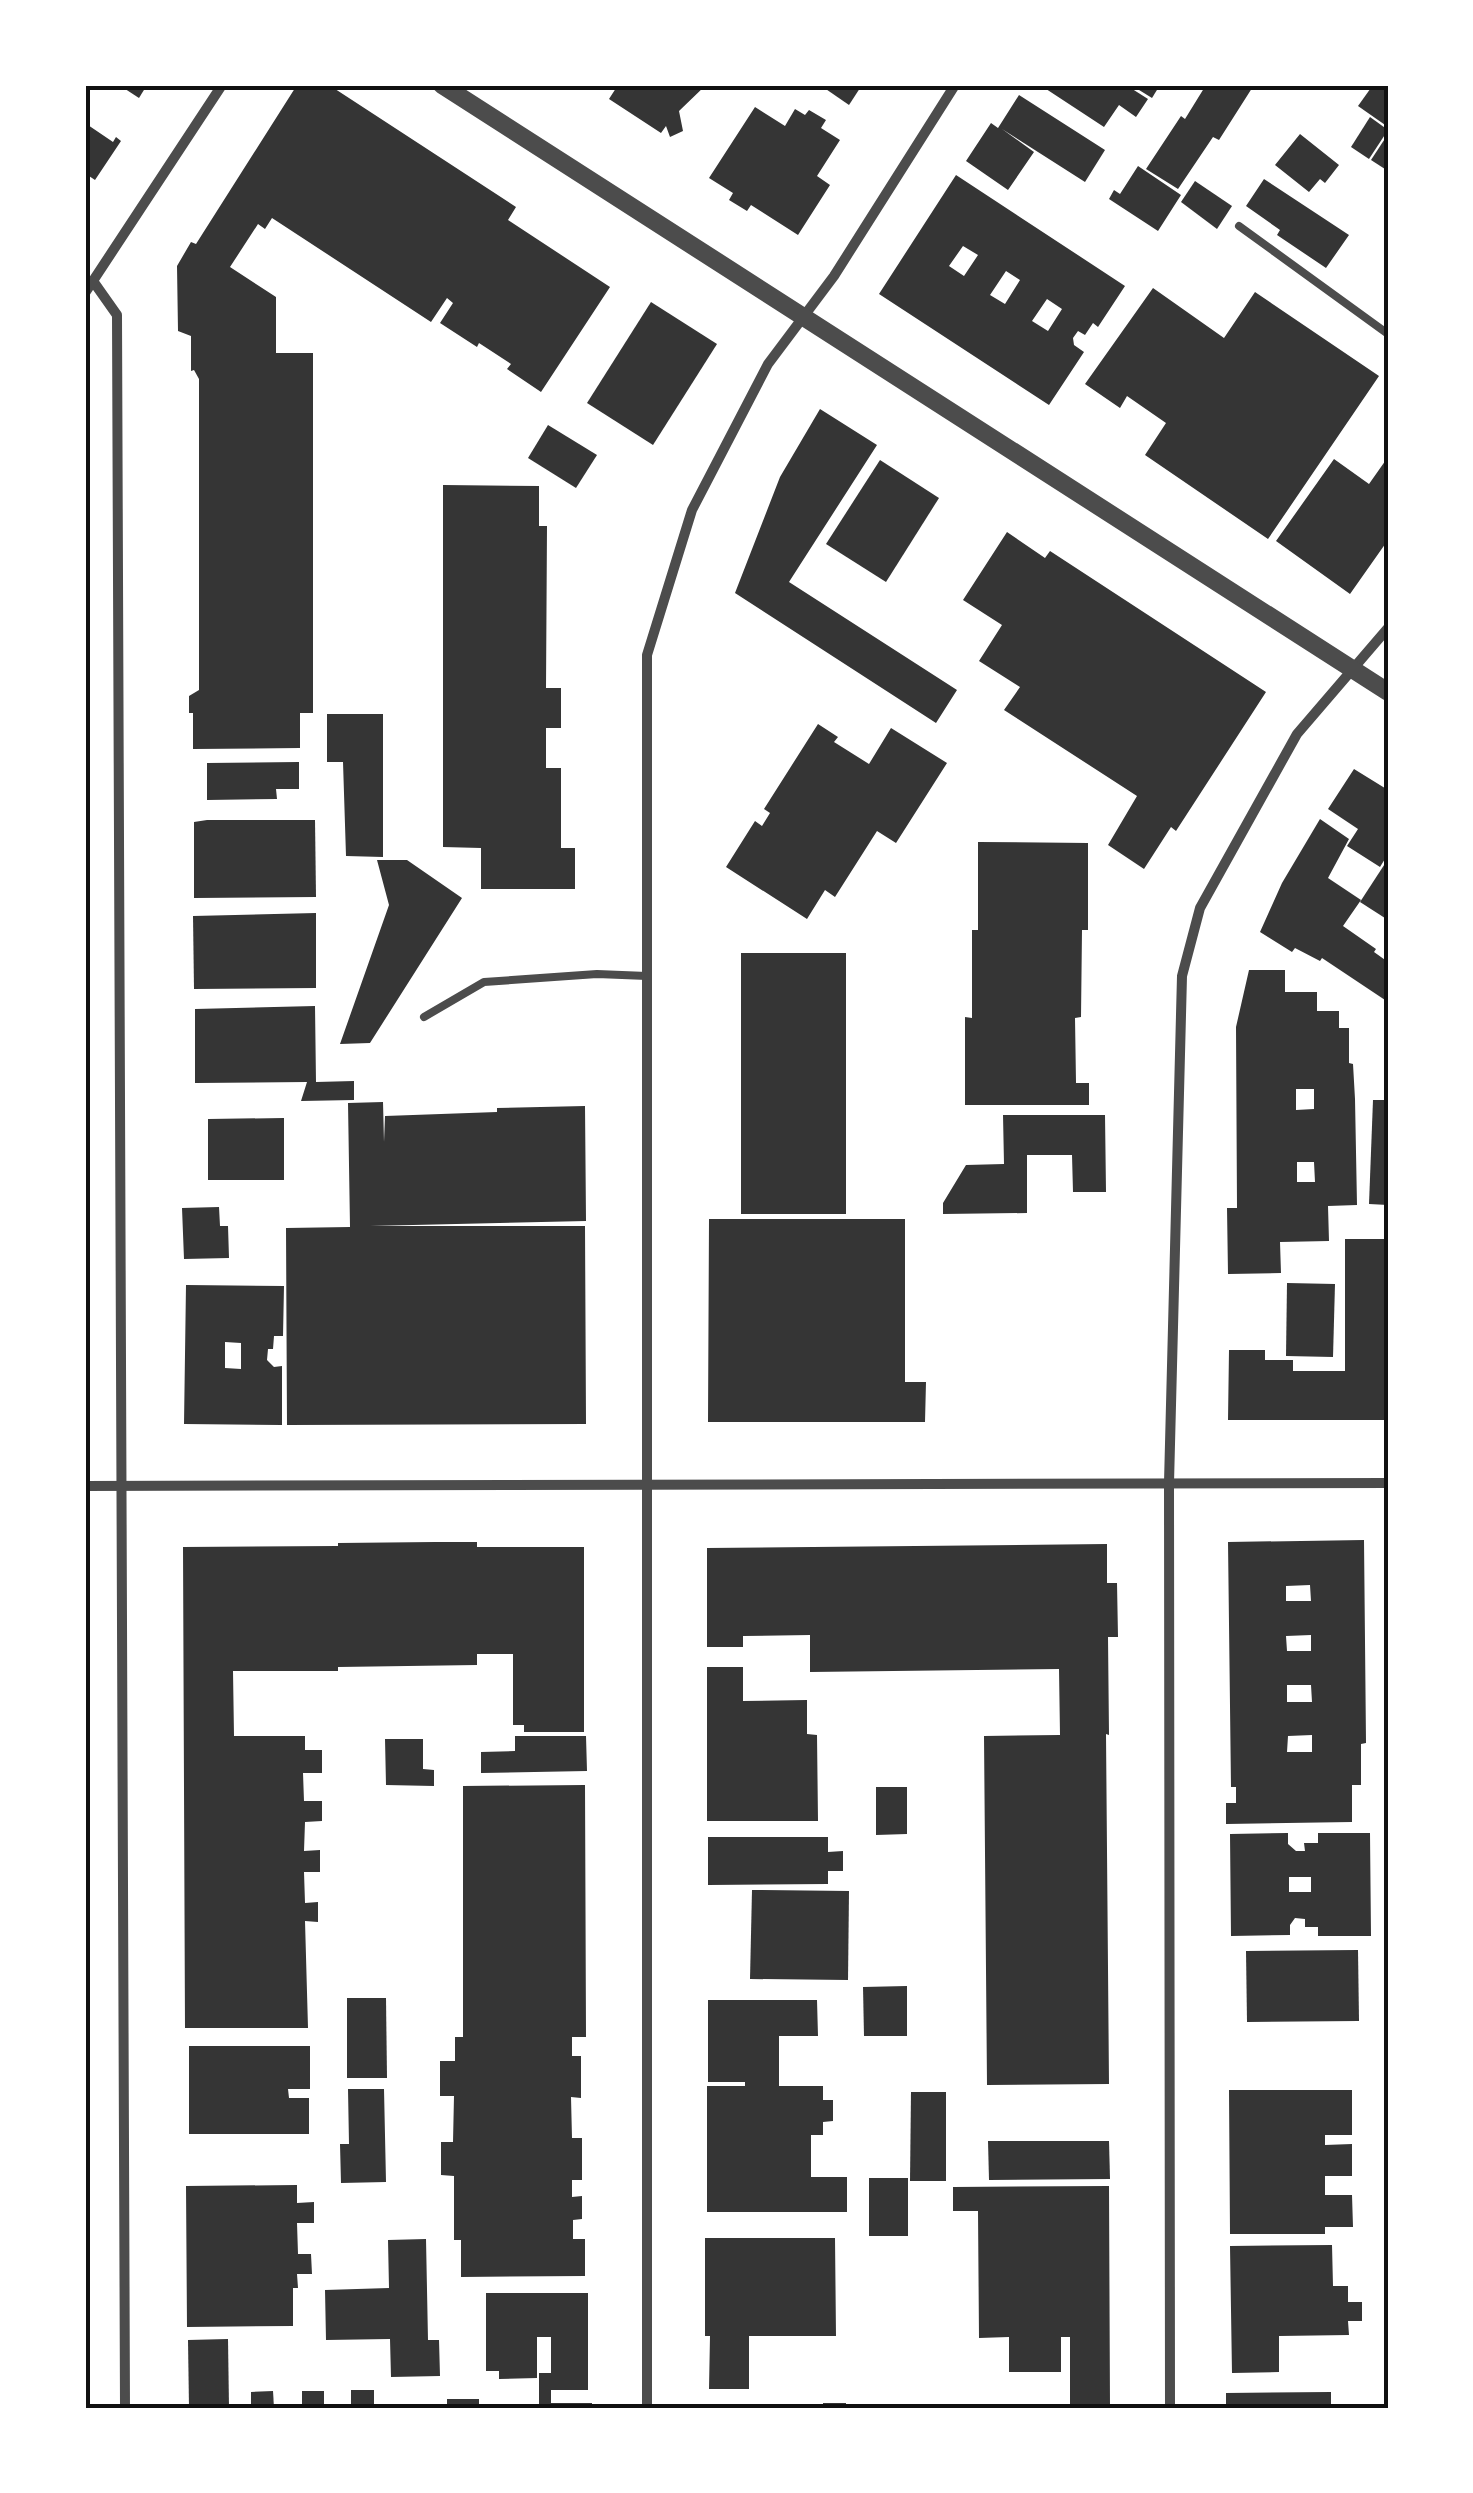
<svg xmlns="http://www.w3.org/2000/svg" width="1473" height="2493" font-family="Barlow,sans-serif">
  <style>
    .building { fill: #353535; fill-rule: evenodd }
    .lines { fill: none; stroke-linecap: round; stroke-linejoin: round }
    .service { stroke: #4c4c4c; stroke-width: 8 }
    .minor { stroke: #4c4c4c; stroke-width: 10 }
    .tertiary { stroke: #4c4c4c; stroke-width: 18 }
    .neatline { fill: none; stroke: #111; stroke-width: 4 }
  </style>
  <rect width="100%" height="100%" fill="#fff"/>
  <g class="building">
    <polygon points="119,85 147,85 139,98"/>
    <polygon points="297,85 329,85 516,207 508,220 610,287 541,392 507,369 511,364 479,343 477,347 440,323 453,303 447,298 431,322 272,218 265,229 258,224 230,267 276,297 276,353 313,353 313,713 300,713 300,748 193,749 193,713 189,713 189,696 199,690 199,379 194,370 191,371 191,336 178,331 177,266 191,242 196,244"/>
    <polygon points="618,85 706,85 679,111 683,131 670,137 666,126 661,133 609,99"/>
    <polygon points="820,85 862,85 849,105"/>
    <polygon points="1040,85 1126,85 1148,99 1136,117 1119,105 1104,127"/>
    <polygon points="1131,85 1160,85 1152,98"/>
    <polygon points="1206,85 1254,85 1219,140 1213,137 1178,189 1146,169 1181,116 1185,119"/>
    <polygon points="1373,85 1388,85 1388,127 1358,106"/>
    <polygon points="1019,95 1105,150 1085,182 1002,129 1034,152 1008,190 966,161 991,123 998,128"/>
    <polygon points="755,107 785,126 795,109 805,115 809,110 826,120 821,128 840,140 817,176 830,185 798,235 751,205 747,211 729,200 733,193 709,178"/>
    <polygon points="1370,117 1388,130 1369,159 1351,147"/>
    <polygon points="85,123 113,142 116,137 121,141 95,180 89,176 85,182"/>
    <polygon points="1300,134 1339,165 1325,183 1320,179 1309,192 1275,165"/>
    <polygon points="1388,134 1388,171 1371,160"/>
    <polygon points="1138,166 1181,195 1158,231 1109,199 1114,190 1120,194"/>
    <path d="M956 175 1125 286 1098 327 1093 323 1085 335 1078 331 1073 338 1074 345 1084 352 1049 405 879 294ZM963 246 978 255 964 276 949 266ZM1006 271 1020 280 1005 304 990 295ZM1047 299 1062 309 1048 331 1032 321Z"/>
    <polygon points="1264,179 1349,235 1326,268 1277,235 1280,230 1246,206"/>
    <polygon points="1195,181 1232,206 1217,229 1181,202"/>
    <polygon points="1153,288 1224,338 1255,292 1379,376 1268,539 1145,455 1166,423 1127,396 1120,408 1085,384"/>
    <polygon points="651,302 717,344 653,445 587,403"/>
    <polygon points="820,409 877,445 789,582 957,690 936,723 735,593 780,477"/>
    <polygon points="548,425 597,455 576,488 528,458"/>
    <polygon points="1388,457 1388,540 1350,594 1276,541 1334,459 1369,484"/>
    <polygon points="880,460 939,498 886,582 826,544"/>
    <polygon points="443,485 539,486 539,526 547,526 546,688 561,688 561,728 546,728 546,768 561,768 561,848 575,848 575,889 481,889 481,848 443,847"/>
    <polygon points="1007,532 1045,558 1050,551 1266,692 1176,831 1171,827 1144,869 1108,845 1137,796 1004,710 1020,687 979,661 1002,625 963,600"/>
    <polygon points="327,714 383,714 383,857 346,856 343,762 327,762"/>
    <polygon points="818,724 838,737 834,742 869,764 891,728 947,763 896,843 877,831 835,897 825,890 807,919 726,867 755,821 762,826 770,813 764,809"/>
    <polygon points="299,762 299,789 276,789 277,799 207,800 207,763"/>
    <polygon points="1354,769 1388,790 1388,854 1380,867 1347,846 1358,829 1328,809"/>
    <polygon points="1320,819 1349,839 1328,878 1361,900 1343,926 1376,949 1374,952 1388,962 1388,1002 1322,958 1320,961 1295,948 1292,952 1260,932 1282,883"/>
    <polygon points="207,820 315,820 316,897 194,898 194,822"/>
    <polygon points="978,842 1088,843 1088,930 1082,930 1081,1017 1075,1018 1076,1083 1089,1083 1089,1105 965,1105 965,1017 972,1018 972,930 978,930"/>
    <polygon points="1388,859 1388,920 1360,902"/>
    <polygon points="377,860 407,860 462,898 370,1043 340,1044 389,905"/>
    <polygon points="316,913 316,988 194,989 193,916"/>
    <rect x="741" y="953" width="105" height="261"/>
    <path d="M1249 970H1285V992H1317V1011H1339V1028H1349V1063L1353 1064 1355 1099 1357 1205 1328 1206 1329 1241 1280 1242 1281 1273 1228 1274 1227 1208H1237L1236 1027ZM1296 1089H1314V1109L1296 1110ZM1297 1162H1314L1315 1182H1297Z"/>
    <polygon points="315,1006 316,1082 354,1081 354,1100 301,1101 307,1082 195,1083 195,1009"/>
    <polygon points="1373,1100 1388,1100 1388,1205 1369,1204"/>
    <polygon points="383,1102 384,1142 385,1116 497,1112 497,1108 585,1106 586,1221 370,1226 585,1226 586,1424 287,1425 286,1228 350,1227 348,1103"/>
    <polygon points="1003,1115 1105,1115 1106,1192 1073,1192 1072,1155 1027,1155 1027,1213 943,1214 943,1203 966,1165 1004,1164"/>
    <polygon points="284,1118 284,1180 208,1180 208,1119"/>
    <polygon points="219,1207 220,1226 228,1226 229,1258 184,1259 182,1208"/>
    <polygon points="709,1219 905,1219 905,1382 926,1382 925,1422 708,1422"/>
    <polygon points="1345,1239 1388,1239 1388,1420 1228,1420 1229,1350 1265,1350 1265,1360 1293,1360 1293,1371 1345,1371"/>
    <polygon points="1287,1283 1335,1284 1333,1357 1286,1356"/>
    <path d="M186 1285 284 1286 283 1336H274L273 1349H268L267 1360 274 1367 282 1366V1425L184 1424ZM225 1342 241 1343V1369L225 1368Z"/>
    <path d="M1364 1540 1366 1743 1361 1744V1785H1352V1822L1226 1824V1803H1236V1787H1231L1228 1542ZM1310 1585 1311 1601H1286V1586ZM1311 1635V1651H1287L1286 1636ZM1287 1685H1311L1312 1702H1287ZM1312 1735V1752H1287L1288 1736Z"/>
    <polygon points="435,1542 477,1542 477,1547 584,1547 584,1732 524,1732 524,1725 513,1725 513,1654 477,1654 477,1665 338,1667 338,1671 233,1671 234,1736 305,1736 305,1750 322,1750 322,1773 303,1773 304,1801 322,1801 322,1821 305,1822 304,1851 320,1850 320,1872 304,1872 305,1903 318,1902 318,1922 305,1921 308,2028 185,2028 183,1547 338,1546 338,1543"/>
    <polygon points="1107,1544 1107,1583 1117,1583 1118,1637 1108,1637 1109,1735 1106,1734 1109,2084 987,2085 984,1736 1060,1735 1059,1669 810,1672 810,1635 743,1636 743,1647 707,1647 707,1548"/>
    <polygon points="707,1667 743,1667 743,1701 807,1700 807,1734 817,1735 818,1821 707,1821"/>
    <polygon points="515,1736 586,1736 587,1771 481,1773 481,1752 515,1751"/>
    <polygon points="385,1739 423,1739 423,1769 434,1770 434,1786 386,1785"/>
    <polygon points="585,1785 586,2037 572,2037 572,2056 581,2056 581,2098 571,2097 572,2138 582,2138 582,2180 572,2180 572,2197 582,2196 582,2219 573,2220 573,2239 585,2239 585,2276 461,2277 461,2240 454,2240 454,2176 441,2175 441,2142 453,2142 454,2096 440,2096 440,2061 455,2061 455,2037 463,2037 463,1786"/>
    <polygon points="876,1787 907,1787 907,1834 876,1835"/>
    <path d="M1288 1833V1844L1296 1851H1305L1304 1843H1318V1833H1370L1371 1936H1318V1927H1305V1919L1295 1918 1290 1925V1935L1231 1936 1230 1834ZM1289 1877H1311V1892H1289Z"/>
    <polygon points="708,1837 828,1837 828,1852 843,1851 843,1871 828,1871 828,1884 708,1885"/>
    <polygon points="752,1890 849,1891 848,1980 750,1979"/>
    <polygon points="1358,1950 1359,2021 1247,2022 1246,1951"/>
    <polygon points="907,1986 907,2036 864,2036 863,1987"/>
    <polygon points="347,1998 386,1998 387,2078 347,2078"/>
    <polygon points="708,2000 817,2000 818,2036 779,2036 779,2086 823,2086 823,2100 833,2100 833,2121 823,2122 823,2135 811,2135 811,2177 847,2177 847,2212 707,2212 707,2086 745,2086 745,2082 708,2082"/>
    <polygon points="189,2046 310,2046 310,2089 288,2089 289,2098 309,2098 309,2134 189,2134"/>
    <polygon points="348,2089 384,2089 386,2182 341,2183 340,2144 349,2144"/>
    <polygon points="1229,2090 1352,2090 1352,2135 1325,2135 1325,2145 1352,2144 1352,2176 1325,2176 1325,2195 1352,2195 1353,2227 1325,2227 1325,2234 1230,2234"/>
    <polygon points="911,2092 946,2092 946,2181 910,2181"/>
    <polygon points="988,2141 1109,2141 1110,2179 989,2180"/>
    <rect x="869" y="2178" width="39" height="58"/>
    <polygon points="297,2185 297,2203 314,2202 314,2223 297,2223 298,2254 311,2254 312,2274 297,2274 298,2288 293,2288 293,2326 187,2327 186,2186"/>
    <polygon points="1109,2186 1110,2408 1070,2408 1070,2337 1061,2337 1061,2372 1009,2372 1009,2337 979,2338 978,2211 953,2211 953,2187"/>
    <polygon points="705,2238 835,2238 836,2336 749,2336 749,2389 709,2389 710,2336 705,2336"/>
    <polygon points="426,2239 428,2340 439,2340 440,2376 391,2377 390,2339 326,2340 325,2290 389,2288 388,2240"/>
    <polygon points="1332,2245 1333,2286 1348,2286 1348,2302 1362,2302 1362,2321 1348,2321 1349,2335 1279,2336 1279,2372 1232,2373 1230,2246"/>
    <polygon points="486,2293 588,2293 588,2390 551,2390 551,2403 592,2403 592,2408 539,2408 539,2373 551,2373 551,2337 537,2337 537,2378 499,2379 499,2371 486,2371"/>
    <polygon points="228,2339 229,2408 189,2408 188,2340"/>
    <rect x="351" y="2390" width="23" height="18"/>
    <polygon points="273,2391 274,2408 251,2408 251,2392"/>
    <rect x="302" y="2391" width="22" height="17"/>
    <polygon points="1331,2392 1331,2408 1226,2408 1226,2393"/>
    <rect x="447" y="2399" width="32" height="9"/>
    <rect x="823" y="2403" width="23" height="5"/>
    <rect x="709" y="2404" width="99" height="4"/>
  </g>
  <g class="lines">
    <g class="service">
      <polyline points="1239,226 1388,334"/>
      <polyline points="424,1017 484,982 597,974 647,976"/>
    </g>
    <g class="minor">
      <polyline points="93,281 117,315 125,2408"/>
      <polyline points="85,293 222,85"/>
      <polyline points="85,1486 1388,1483"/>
      <polyline points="647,2408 647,655 692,510 768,364 834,276 955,85"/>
      <polyline points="1170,2408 1169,1483 1182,976 1200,908 1297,734 1388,628"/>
    </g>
    <polyline class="tertiary" points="442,85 1388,692"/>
  </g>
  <rect width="1473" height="2493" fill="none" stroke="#ffffff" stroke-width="175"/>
  <rect x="88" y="88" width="1298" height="2318" class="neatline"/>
</svg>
